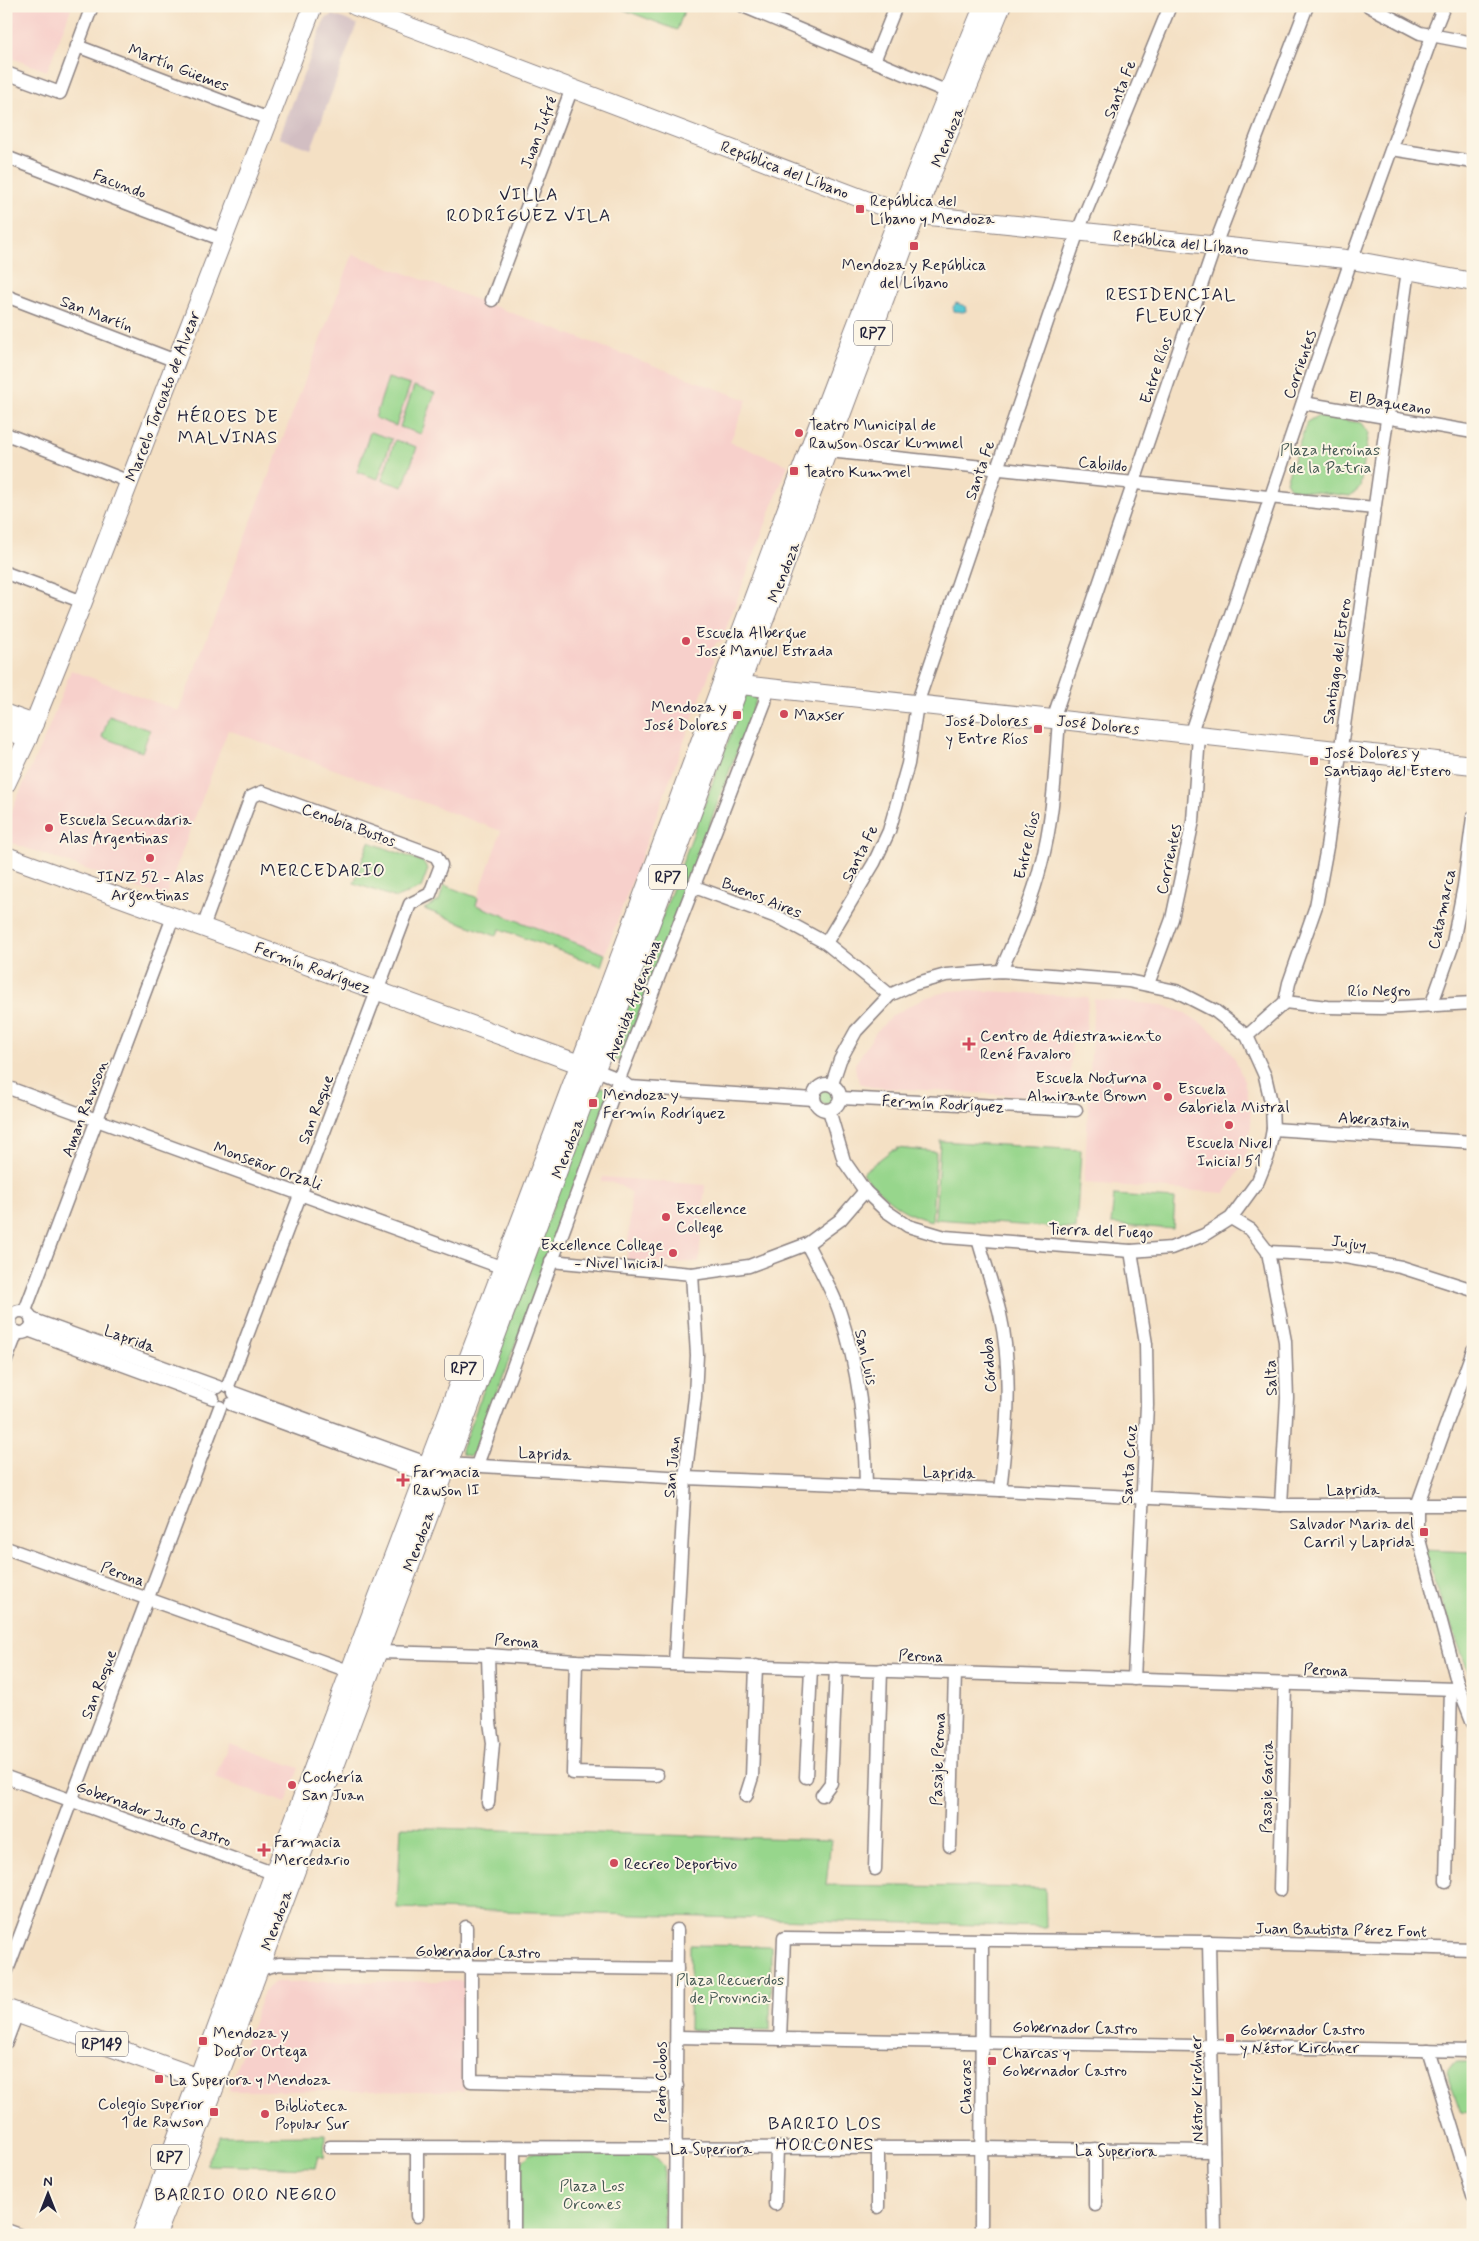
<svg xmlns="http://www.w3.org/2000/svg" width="1479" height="2241" font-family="Mynerve,sans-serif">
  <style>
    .built { fill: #f7d0cb }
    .industrial { fill: #d2bec2 }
    .green { fill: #97d68c; stroke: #5c7c64 }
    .water { fill: #5cc8d2; stroke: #3f7586 }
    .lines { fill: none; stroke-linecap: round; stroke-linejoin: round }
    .street-casing { stroke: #8b8180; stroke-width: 15 }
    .secondary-casing { stroke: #8b8180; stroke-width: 20 }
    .primary-casing { stroke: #8b8180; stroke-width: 21 }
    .street { stroke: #fff; stroke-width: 12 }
    .secondary { stroke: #fff; stroke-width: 18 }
    .primary { stroke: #fff; stroke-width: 19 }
    .poi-dot { fill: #d1495b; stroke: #fcf5e5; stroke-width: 2 }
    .labels { text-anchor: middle; stroke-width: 4; stroke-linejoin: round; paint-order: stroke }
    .shield { fill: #fcf5e5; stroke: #63616e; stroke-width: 1 }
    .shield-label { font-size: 15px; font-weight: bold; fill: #22223b }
    .street-label { font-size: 16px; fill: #22223b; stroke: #fcf5e5 }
    .poi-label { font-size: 16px; fill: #22223b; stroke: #fcf5e5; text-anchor: start }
    .park-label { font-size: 16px; fill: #455853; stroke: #fcf5e5 }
    .neighbourhood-label { font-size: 18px; letter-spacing: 1px; fill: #22223b; stroke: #fcf5e5 }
  </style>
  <rect width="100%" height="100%" fill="#fcf5e5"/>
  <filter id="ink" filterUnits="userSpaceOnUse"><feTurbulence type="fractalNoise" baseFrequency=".02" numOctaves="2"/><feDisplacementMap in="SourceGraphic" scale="10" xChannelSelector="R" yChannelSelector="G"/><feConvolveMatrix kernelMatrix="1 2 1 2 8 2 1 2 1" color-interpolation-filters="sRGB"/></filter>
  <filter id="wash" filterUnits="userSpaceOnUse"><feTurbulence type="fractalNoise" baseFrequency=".0096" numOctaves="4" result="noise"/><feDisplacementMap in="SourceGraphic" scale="20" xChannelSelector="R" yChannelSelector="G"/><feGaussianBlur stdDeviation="1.12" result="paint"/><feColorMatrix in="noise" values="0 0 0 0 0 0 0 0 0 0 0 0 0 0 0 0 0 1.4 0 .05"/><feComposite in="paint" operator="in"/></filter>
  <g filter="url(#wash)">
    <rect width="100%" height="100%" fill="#f4e0c4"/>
    <g class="built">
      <polygon points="6,6 72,6 47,71 6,56"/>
      <polygon points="353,254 747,400 730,442 788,465 721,642 717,642 714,646 711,656 714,661 605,954 475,905 501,831 228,730 165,897 9,842 6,836 6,823 47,732 71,670 179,711"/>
      <polygon points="972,990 1088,997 1086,1037 1072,1036 1070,1082 1073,1083 1072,1099 871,1087 860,1083 856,1074 855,1064 876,1032 893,1015 924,998 949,991"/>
      <polygon points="1094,999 1162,1005 1185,1013 1204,1025 1222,1040 1235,1059 1244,1081 1250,1107 1251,1126 1248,1147 1240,1170 1225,1193 1084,1183"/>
      <polygon points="603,1177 705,1185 699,1262 667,1263 627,1260 631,1193 616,1183 601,1182"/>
      <polygon points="229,1743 299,1768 286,1803 215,1778"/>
      <polygon points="464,1981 464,2091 228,2091 264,1991 275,1982"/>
    </g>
    <polygon class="industrial" points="333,15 357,24 311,149 279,138 325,19"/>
    <g class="green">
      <polygon points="614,6 686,6 677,30"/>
      <polygon points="388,378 410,385 396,426 375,418"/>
      <polygon points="414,386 435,393 421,434 400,427"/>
      <polygon points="1317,416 1362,423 1369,433 1360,487 1350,496 1291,489 1286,481 1307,422"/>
      <polygon points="370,432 392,439 378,479 357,472"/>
      <polygon points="395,440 417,447 403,487 382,480"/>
      <polygon points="746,694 755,696 756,700 622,1059 618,1061 612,1059 610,1055"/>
      <polygon points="109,716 150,730 142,752 102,737"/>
      <polygon points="369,842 423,862 428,869 421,888 396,898 354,883"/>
      <polygon points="444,885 478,898 476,905 605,954 601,966 500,929 496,936 424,909 439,901"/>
      <polygon points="601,1087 609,1089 611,1095 473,1454 469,1456 462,1454 461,1450 597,1090"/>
      <circle cx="827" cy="1097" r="8"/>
      <polygon points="940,1141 1081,1150 1076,1229 935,1219"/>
      <path d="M897 1148 936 1152 932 1221C901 1214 883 1197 862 1173L892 1150H897Z"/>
      <polygon points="1114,1195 1175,1199 1173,1229 1111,1224"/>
      <polygon points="1423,1550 1473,1552 1473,1684"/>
      <polygon points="401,1827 831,1840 826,1885 1045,1888 1046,1927 397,1908"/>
      <polygon points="690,1945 771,1946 770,2031 689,2030"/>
      <polygon points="1457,2062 1473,2062 1473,2114 1461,2113 1446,2071"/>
      <polygon points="325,2135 324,2158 318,2155 315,2168 206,2165 220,2136"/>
      <polygon points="531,2153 652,2153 664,2166 663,2235 520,2235 520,2164"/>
    </g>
    <polygon class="water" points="956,303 965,306 966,311 963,312 954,311 953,307"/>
  </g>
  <g filter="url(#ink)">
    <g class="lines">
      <defs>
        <g id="street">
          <polyline points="743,6 955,95"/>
          <polyline points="1369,6 1420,33 1473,43"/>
          <polyline points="77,46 269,119"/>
          <polyline points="874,61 896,6"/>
          <polyline points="6,73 60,93 92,6"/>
          <polyline points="1392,149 1473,162"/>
          <polyline points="6,157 223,240"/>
          <polyline points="6,296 176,361"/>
          <polyline points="492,300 572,88"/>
          <polyline points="1303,403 1473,432"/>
          <polyline points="6,434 130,482"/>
          <polyline points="820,453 829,451 1374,508"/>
          <polyline points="6,573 83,602"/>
          <polyline points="1053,719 1215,245 1307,6"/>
          <polyline points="1190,735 1347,272 1435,28 1444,6"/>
          <polyline points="692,886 782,919 826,943 890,995"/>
          <polyline points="203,927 251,797 262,792 436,856 441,865 430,894 410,904 228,1386"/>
          <polyline points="826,943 874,863 889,831 908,764 917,704 997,469 1078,231 1170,6"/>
          <path d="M1001 971C1016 936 1032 901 1041 864 1054 817 1055 768 1059 720"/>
          <polyline points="1148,984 1172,919 1193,821 1199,736"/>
          <polyline points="1285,1002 1327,1007 1381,1008 1473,1003"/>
          <polyline points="1431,1006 1452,947 1464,886 1473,817"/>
          <polyline points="1247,1036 1285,1002 1289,983 1316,906 1327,847 1408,270"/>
          <polyline points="596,1070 619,1079 629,1087 814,1099"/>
          <circle cx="827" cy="1097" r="13"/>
          <polyline points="6,1087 509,1270"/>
          <polyline points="841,1098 1076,1110"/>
          <polyline points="829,1110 844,1161 865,1191 886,1211 908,1226 945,1237 1131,1251 1171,1248 1204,1235 1231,1218 1258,1181 1268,1156 1273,1129 1272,1106 1265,1076 1247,1036 1215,1011 1176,991 1128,981 1001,971 946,975 914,984 890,995 856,1031 840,1060 832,1084"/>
          <polyline points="1273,1129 1473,1142"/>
          <polyline points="1231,1218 1251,1230 1268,1252 1334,1255 1401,1267 1473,1290"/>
          <path d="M978 1239C985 1264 994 1289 1000 1314 1013 1371 1007 1432 1000 1490"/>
          <path d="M807 1244C818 1266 832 1289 840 1313 859 1370 865 1426 866 1485"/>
          <polyline points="1131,1251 1146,1344 1147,1405 1134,1679"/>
          <polyline points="1268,1252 1285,1341 1287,1398 1281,1505"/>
          <polyline points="551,1261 692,1274 749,1266 807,1244 840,1220 865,1191"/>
          <polyline points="25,1311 173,917"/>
          <circle cx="21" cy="1322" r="11"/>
          <polyline points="31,1319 218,1387"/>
          <polyline points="28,1330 213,1398"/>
          <polyline points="1473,1350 1417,1506 1417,1532 1458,1685 1473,1723"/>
          <polyline points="6,1360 17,1332"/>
          <polyline points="234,1393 418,1460 426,1469"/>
          <polyline points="231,1404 414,1471 447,1464 685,1478 1000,1490 1281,1505 1473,1505"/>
          <polyline points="477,1465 619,1079 765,702 767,687"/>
          <polyline points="6,1548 357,1674"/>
          <polyline points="372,1654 380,1652 488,1655 576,1661 1456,1689 1458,1685"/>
          <polyline points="488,1655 490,1722 493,1743 488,1803"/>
          <polyline points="576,1661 573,1773 657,1775"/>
          <polyline points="675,1664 685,1478 695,1397 697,1355 692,1274"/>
          <polyline points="6,1777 281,1876"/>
          <polyline points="806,1777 811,1668"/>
          <polyline points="822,1795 831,1783 836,1669"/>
          <polyline points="746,1796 752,1777 756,1666"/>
          <polyline points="950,1846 955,1673"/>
          <polyline points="875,1869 881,1670"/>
          <polyline points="1446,1881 1451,1689"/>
          <polyline points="1280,1890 1285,1684"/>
          <polyline points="466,1927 466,1967"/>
          <polyline points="1209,1942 1215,2235"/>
          <polyline points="471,1967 471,2081 677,2086"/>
          <polyline points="253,1971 279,1964 677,1969"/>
          <polyline points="6,1973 220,1407"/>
          <polyline points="677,2037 1473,2051"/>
          <polyline points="780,2039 784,1938 1209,1942 1473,1949"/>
          <polyline points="6,2042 17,2013"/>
          <polyline points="1428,2050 1473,2196"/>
          <polyline points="330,2147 980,2148 1213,2151"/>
          <polyline points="514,2148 514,2231"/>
          <polyline points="878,2149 878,2207"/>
          <polyline points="775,2204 777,2149"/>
          <polyline points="1095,2205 1095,2149"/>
          <polyline points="417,2216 417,2148"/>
          <polyline points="6,2230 20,2235"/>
          <polyline points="675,2235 677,1930"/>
          <polyline points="981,2235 982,1940"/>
        </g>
        <g id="secondary">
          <polyline points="355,6 900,213 1346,259 1473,282"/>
          <polyline points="728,680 741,685 1473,765"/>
          <polyline points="6,714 34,724"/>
          <polyline points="6,730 28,738"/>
          <polyline points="6,784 28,738 83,602 313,6"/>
          <polyline points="6,856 593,1069"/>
        </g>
        <g id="primary">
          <polyline points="6,2009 209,2082"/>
          <path d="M142 2235C286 1833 441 1435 591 1035 721 692 843 345 984 6"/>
          <polyline points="156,2235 206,2109 927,184 1001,6"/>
        </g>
      </defs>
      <use href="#street" class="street-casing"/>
      <use href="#secondary" class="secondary-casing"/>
      <use href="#primary" class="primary-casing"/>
      <use href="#street" class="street"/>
      <use href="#secondary" class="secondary"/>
      <use href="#primary" class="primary"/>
    </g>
  </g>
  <g class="poi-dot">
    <rect x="855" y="204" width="10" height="10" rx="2.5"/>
    <rect x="909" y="241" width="10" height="10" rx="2.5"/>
    <circle cx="799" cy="433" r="5"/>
    <rect x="789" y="466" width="10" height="10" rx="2.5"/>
    <circle cx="686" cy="641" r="5"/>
    <circle cx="784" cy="714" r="5"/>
    <rect x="732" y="710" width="10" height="10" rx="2.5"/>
    <rect x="1033" y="724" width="10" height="10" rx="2.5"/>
    <rect x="1309" y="756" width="10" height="10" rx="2.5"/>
    <circle cx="49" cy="828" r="5"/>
    <circle cx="150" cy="858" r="5"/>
    <path d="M966.5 1036.5h5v5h5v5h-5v5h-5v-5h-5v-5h5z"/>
    <circle cx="1157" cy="1086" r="5"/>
    <circle cx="1168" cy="1097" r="5"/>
    <rect x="588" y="1098" width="10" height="10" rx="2.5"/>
    <circle cx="1229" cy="1125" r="5"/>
    <circle cx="666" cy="1217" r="5"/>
    <circle cx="673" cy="1253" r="5"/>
    <path d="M400.5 1472.5h5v5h5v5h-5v5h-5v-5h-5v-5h5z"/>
    <rect x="1419" y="1527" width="10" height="10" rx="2.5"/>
    <circle cx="292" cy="1785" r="5"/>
    <path d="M261.5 1842.5h5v5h5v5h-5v5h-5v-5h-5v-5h5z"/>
    <circle cx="614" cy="1863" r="5"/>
    <rect x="1225" y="2033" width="10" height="10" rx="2.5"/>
    <rect x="198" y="2036" width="10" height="10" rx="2.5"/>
    <rect x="987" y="2056" width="10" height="10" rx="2.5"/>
    <rect x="154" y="2074" width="10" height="10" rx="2.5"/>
    <rect x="209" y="2107" width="10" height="10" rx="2.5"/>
    <circle cx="265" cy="2114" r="5"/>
  </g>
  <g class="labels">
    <g class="shield">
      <rect x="854" y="320.5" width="38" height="25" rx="4"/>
      <rect x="649" y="864.5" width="38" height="25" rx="4"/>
      <rect x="445" y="1355.5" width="38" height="25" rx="4"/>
      <rect x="76" y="2031.5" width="52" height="25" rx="4"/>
      <rect x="151" y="2144.5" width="38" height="25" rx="4"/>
    </g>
    <g class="shield-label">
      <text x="873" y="338">RP7</text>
      <text x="668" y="882">RP7</text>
      <text x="464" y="1373">RP7</text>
      <text x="102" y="2049">RP149</text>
      <text x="170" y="2162">RP7</text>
    </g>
    <g class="street-label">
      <text transform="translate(179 67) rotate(21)" y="6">Martín Güemes</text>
      <text transform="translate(1119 89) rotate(-68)" y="6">Santa Fe</text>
      <text transform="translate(538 132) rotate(-69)" y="6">Juan Jufré</text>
      <text transform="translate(947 137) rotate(-68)" y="6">Mendoza</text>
      <text transform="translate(785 169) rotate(21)" y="6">República del Líbano</text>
      <text transform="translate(120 183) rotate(21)" y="6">Facundo</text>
      <text transform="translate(1181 242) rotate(6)" y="6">República del Líbano</text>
      <text transform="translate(97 313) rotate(21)" y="6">San Martín</text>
      <text transform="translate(1299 364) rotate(-71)" y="6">Corrientes</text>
      <text transform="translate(1155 370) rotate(-71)" y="6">Entre Ríos</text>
      <text transform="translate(162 396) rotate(-69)" y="6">Marcelo Torcuato de Alvear</text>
      <text transform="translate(1390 402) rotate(9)" y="6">El Baqueano</text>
      <text transform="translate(1103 463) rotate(6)" y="6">Cabildo</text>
      <text transform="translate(979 470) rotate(-71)" y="6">Santa Fe</text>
      <text transform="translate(783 572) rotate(-69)" y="6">Mendoza</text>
      <text transform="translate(1336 661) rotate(-82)" y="6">Santiago del Estero</text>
      <text transform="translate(1098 724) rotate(6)" y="6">José Dolores</text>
      <text transform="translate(349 824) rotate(20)" y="6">Cenobia Bustos</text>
      <text transform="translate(1026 845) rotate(-77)" y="6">Entre Ríos</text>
      <text transform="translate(859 853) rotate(-63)" y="6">Santa Fe</text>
      <text transform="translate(1168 859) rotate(-78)" y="6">Corrientes</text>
      <text transform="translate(762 897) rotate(22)" y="6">Buenos Aires</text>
      <text transform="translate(1441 909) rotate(-78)" y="6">Catamarca</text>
      <text transform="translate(313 967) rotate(20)" y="6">Fermín Rodríguez</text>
      <text x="1379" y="996">Río Negro</text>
      <text transform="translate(632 1000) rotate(-69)" y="6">Avenida Argentina</text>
      <text transform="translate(943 1103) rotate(3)" y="6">Fermín Rodríguez</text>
      <text transform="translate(84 1108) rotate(-69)" y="6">Aman Rawson</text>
      <text transform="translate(315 1109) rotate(-69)" y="6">San Roque</text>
      <text transform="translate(1374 1119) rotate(4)" y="6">Aberastain</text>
      <text transform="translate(567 1148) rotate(-69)" y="6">Mendoza</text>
      <text transform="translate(268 1165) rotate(20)" y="6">Monseñor Orzali</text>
      <text transform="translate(1101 1230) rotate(2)" y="6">Tierra del Fuego</text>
      <text transform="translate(1349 1242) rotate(8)" y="6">Jujuy</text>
      <text transform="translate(130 1338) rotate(20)" y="6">Laprida</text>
      <text transform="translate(867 1357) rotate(77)" y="6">San Luis</text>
      <text transform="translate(988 1365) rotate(-94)" y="6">Córdoba</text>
      <text transform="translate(1270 1378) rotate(-92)" y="6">Salta</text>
      <text transform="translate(545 1453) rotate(3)" y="6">Laprida</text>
      <text transform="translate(1128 1464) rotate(-87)" y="6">Santa Cruz</text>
      <text transform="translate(671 1467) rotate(-85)" y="6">San Juan</text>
      <text transform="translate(949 1472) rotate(2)" y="6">Laprida</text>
      <text x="1353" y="1495">Laprida</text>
      <text transform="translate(418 1541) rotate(-70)" y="6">Mendoza</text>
      <text transform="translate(123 1573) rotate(20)" y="6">Perona</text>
      <text transform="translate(517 1640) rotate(4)" y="6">Perona</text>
      <text transform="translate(921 1655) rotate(2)" y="6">Perona</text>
      <text transform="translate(1326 1669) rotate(2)" y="6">Perona</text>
      <text transform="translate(98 1684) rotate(-69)" y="6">San Roque</text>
      <text transform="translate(937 1759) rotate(-88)" y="6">Pasaje Perona</text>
      <text transform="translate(1266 1787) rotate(-89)" y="6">Pasaje Garcia</text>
      <text transform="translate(154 1813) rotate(20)" y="6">Gobernador Justo Castro</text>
      <text transform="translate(276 1920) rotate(-70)" y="6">Mendoza</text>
      <text transform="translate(1341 1929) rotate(1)" y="6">Juan Bautista Pérez Font</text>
      <text transform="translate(478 1951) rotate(1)" y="6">Gobernador Castro</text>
      <text transform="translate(1075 2027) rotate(1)" y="6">Gobernador Castro</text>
      <text transform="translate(660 2082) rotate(-90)" y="6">Pedro Cobos</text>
      <text transform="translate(965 2087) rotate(-90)" y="6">Chacras</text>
      <text transform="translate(1196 2089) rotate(-91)" y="6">Néstor Kirchner</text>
      <text x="711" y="2154">La Superiora</text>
      <text transform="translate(1116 2150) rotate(1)" y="6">La Superiora</text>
    </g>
    <g class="poi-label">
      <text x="870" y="206">República del<tspan x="870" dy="18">Líbano y Mendoza</tspan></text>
      <text x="914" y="270" text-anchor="middle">Mendoza y República<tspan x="914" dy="18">del Líbano</tspan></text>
      <text x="809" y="430">Teatro Municipal de<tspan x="809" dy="18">Rawson Oscar Kummel</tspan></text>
      <text x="804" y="477">Teatro Kummel</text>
      <text x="696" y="638">Escuela Albergue<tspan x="696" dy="18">José Manuel Estrada</tspan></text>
      <text x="727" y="712" text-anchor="end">Mendoza y<tspan x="727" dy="18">José Dolores</tspan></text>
      <text x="794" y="720">Maxser</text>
      <text x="1028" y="726" text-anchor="end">José Dolores<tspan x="1028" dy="18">y Entre Ríos</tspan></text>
      <text x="1324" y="758">José Dolores y<tspan x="1324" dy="18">Santiago del Estero</tspan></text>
      <text x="59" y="825">Escuela Secundaria<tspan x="59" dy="18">Alas Argentinas</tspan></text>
      <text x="150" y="882" text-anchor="middle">JINZ 52 - Alas<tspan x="150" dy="18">Argentinas</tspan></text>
      <text x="980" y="1041">Centro de Adiestramiento<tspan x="980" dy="18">René Favaloro</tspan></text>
      <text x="1147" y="1083" text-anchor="end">Escuela Nocturna<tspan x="1147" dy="18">Almirante Brown</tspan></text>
      <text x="1178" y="1094">Escuela<tspan x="1178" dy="18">Gabriela Mistral</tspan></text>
      <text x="603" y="1100">Mendoza y<tspan x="603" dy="18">Fermín Rodríguez</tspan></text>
      <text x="1229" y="1148" text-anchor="middle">Escuela Nivel<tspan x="1229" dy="18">Inicial 51</tspan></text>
      <text x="676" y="1214">Excellence<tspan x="676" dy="18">College</tspan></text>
      <text x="663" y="1250" text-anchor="end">Excellence College<tspan x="663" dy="18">- Nivel Inicial</tspan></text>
      <text x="413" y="1477">Farmacia<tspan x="413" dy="18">Rawson II</tspan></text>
      <text x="1414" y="1529" text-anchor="end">Salvador Maria del<tspan x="1414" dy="18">Carril y Laprida</tspan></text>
      <text x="302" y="1782">Cochería<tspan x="302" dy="18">San Juan</tspan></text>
      <text x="274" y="1847">Farmacia<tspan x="274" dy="18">Mercedario</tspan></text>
      <text x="624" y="1869">Recreo Deportivo</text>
      <text x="1240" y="2035">Gobernador Castro<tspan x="1240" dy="18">y Néstor Kirchner</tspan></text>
      <text x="213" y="2038">Mendoza y<tspan x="213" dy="18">Doctor Ortega</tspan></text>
      <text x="1002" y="2058">Charcas y<tspan x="1002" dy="18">Gobernador Castro</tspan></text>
      <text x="169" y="2085">La Superiora y Mendoza</text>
      <text x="204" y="2109" text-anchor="end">Colegio Superior<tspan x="204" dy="18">1 de Rawson</tspan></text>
      <text x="275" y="2111">Biblioteca<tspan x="275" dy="18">Popular Sur</tspan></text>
    </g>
    <g class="park-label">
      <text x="1330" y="455">Plaza Heroínas<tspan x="1330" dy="18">de la Patria</tspan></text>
      <text x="730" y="1985">Plaza Recuerdos<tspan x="730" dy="18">de Provincia</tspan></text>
      <text x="592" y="2191">Plaza Los<tspan x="592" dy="18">Orcones</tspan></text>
    </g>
    <g class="neighbourhood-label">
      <text x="529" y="200">VILLA<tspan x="529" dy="21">RODRÍGUEZ VILA</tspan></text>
      <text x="1171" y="300">RESIDENCIAL<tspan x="1171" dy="21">FLEURY</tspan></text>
      <text x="228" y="422">HÉROES DE<tspan x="228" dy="21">MALVINAS</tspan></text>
      <text x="323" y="876">MERCEDARIO</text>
      <text x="825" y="2129">BARRIO LOS<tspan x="825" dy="21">HORCONES</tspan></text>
      <text x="246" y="2200">BARRIO ORO NEGRO</text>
    </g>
  </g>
  <rect width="1479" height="2241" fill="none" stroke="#fcf5e5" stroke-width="25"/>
  <g transform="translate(48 2194)" stroke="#fcf5e5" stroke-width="4" paint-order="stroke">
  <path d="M0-4L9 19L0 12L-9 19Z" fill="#22223b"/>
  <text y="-8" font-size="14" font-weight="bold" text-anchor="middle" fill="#22223b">N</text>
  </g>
</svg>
